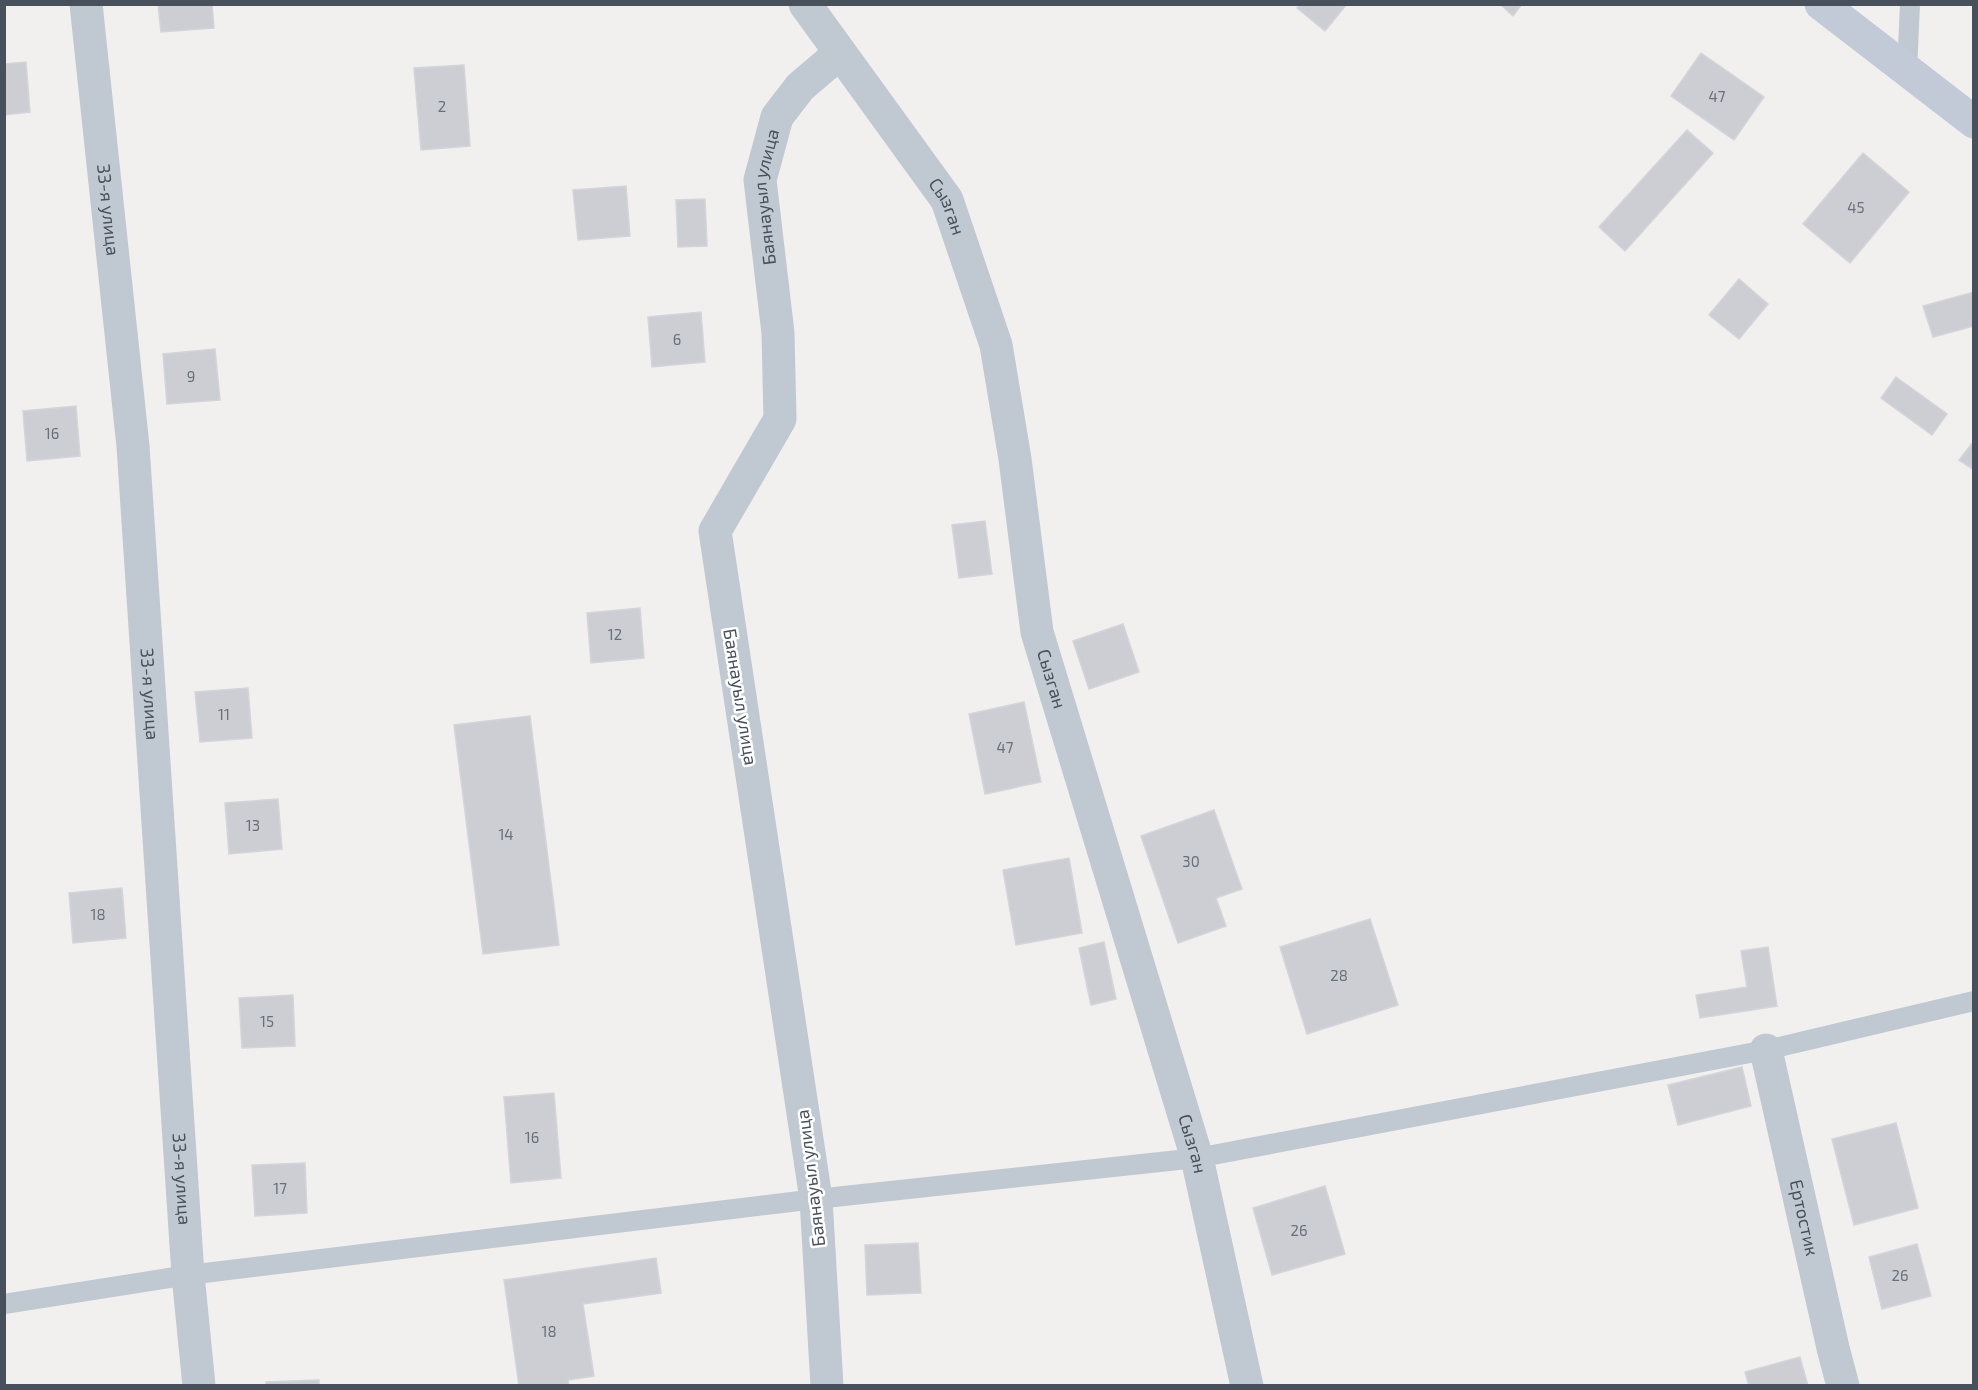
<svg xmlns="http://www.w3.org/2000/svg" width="1978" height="1390" font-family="'Exo 2',sans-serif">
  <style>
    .building { fill: #ccced4; stroke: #d3d5da; stroke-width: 1.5 }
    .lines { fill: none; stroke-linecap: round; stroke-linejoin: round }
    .service { stroke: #c0c8d1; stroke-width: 20 }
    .minor { stroke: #c0c8d1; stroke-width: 33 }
    .secondary { stroke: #c3cad7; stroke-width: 33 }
    .labels { text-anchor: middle; stroke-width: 5; stroke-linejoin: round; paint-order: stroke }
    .number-label { font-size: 15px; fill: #69707a }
    .street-label { font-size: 18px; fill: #48505c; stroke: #fff }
  </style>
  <rect width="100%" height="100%" fill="#f2efef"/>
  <g class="building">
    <polygon points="158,4 212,4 214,28 161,32"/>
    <polygon points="1301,4 1347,4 1325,31 1297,8"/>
    <polygon points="1500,4 1522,4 1513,16"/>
    <polygon points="1701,53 1764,97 1734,140 1671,96"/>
    <polygon points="26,62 30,112 4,115 4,64"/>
    <polygon points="464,65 470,146 421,150 414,68"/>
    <polygon points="1687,130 1713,153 1625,251 1599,227"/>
    <polygon points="1863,153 1909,192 1850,263 1803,224"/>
    <polygon points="626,186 630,236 578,240 573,190"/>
    <polygon points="705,199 707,246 678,247 676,200"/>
    <polygon points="1739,279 1768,304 1739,339 1709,315"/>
    <polygon points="1974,292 1974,326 1933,337 1923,306"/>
    <polygon points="701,312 705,362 652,367 648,317"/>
    <polygon points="215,349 220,400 167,404 163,354"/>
    <polygon points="1896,377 1947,414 1932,435 1881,398"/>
    <polygon points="76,406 80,456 27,461 23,411"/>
    <polygon points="1974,441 1974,470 1959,460"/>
    <polygon points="985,521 992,574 959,578 952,525"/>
    <polygon points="640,608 644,658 591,663 587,613"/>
    <polygon points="1123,624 1139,672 1089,689 1073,641"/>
    <polygon points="248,688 252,738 200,742 195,692"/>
    <polygon points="1024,702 1041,782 985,794 969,714"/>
    <polygon points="530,716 559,945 483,954 454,725"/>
    <polygon points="278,799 282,849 229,854 225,803"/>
    <polygon points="1214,810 1242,889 1216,898 1226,926 1178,943 1141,836"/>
    <polygon points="1069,858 1082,933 1016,945 1003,870"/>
    <polygon points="122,888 126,938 73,943 69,893"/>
    <polygon points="1370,919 1398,1005 1307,1034 1280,947"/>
    <polygon points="1104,942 1116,999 1091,1005 1079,948"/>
    <polygon points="1768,947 1777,1006 1700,1018 1696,995 1747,987 1741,951"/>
    <polygon points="293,995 295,1046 242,1048 239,998"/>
    <polygon points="1742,1067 1751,1106 1678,1125 1668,1085"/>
    <polygon points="554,1093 561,1178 511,1183 504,1097"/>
    <polygon points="1896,1123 1918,1208 1854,1225 1832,1139"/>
    <polygon points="305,1163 307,1213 255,1216 252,1165"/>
    <polygon points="1325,1186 1345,1254 1272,1275 1253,1208"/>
    <polygon points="918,1243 921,1293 867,1295 865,1245"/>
    <polygon points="1917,1244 1931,1296 1882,1309 1869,1257"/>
    <polygon points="656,1258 661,1293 583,1304 594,1376 568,1380 569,1386 519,1386 504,1280"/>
    <polygon points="1800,1357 1808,1386 1749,1386 1745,1372"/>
    <polygon points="319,1380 319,1386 266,1386 266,1382"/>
  </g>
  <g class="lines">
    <g class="service">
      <polyline points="1907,71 1910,4"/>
      <polyline points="4,1304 188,1275 816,1199 1197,1158 1766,1050 1974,1001"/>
    </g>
    <g class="minor">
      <path id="s1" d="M86 4 133 446 188 1275 199 1386"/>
      <path id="s2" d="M805 4 947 200 996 345 1015 459 1037 632 1197 1158 1247 1386"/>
      <path id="s3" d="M1766 1050 1833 1348 1843 1386"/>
      <path id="s4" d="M827 1386 816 1199 715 531 780 419 778 333 760 180 777 117 800 87 840 53"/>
    </g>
    <polyline class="secondary" points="1821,4 1974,122"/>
  </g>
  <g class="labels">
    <g class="number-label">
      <text x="1717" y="102">47</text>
      <text x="442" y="112">2</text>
      <text x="1856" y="213">45</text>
      <text x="677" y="345">6</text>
      <text x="191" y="382">9</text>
      <text x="52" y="439">16</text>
      <text x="615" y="640">12</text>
      <text x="224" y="720">11</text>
      <text x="1005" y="753">47</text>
      <text x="253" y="831">13</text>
      <text x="506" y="840">14</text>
      <text x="1191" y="867">30</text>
      <text x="98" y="920">18</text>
      <text x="1339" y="981">28</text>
      <text x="267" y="1027">15</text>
      <text x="532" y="1143">16</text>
      <text x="280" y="1194">17</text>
      <text x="1299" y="1236">26</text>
      <text x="1900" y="1281">26</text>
      <text x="549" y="1337">18</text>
    </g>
    <g class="street-label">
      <text dy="6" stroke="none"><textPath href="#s4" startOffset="1216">Баянауыл улица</textPath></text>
      <text dy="6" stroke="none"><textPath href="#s2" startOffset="248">Сызган</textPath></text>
      <text dy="6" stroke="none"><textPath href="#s1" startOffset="207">33-я улица</textPath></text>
      <text dy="6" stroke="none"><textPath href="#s2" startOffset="734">Сызган</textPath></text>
      <text dy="6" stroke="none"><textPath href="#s1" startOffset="693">33-я улица</textPath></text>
      <text transform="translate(740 697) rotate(81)" y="6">Баянауыл улица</text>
      <text dy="6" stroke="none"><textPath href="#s2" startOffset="1220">Сызган</textPath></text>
      <text transform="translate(811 1178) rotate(-97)" y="6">Баянауыл улица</text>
      <text dy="6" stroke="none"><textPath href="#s1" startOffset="1179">33-я улица</textPath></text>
      <text dy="6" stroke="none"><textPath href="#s3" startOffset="172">Ертостик</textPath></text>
    </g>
  </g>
  <rect width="1978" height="1390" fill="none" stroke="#48505c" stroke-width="12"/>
</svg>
